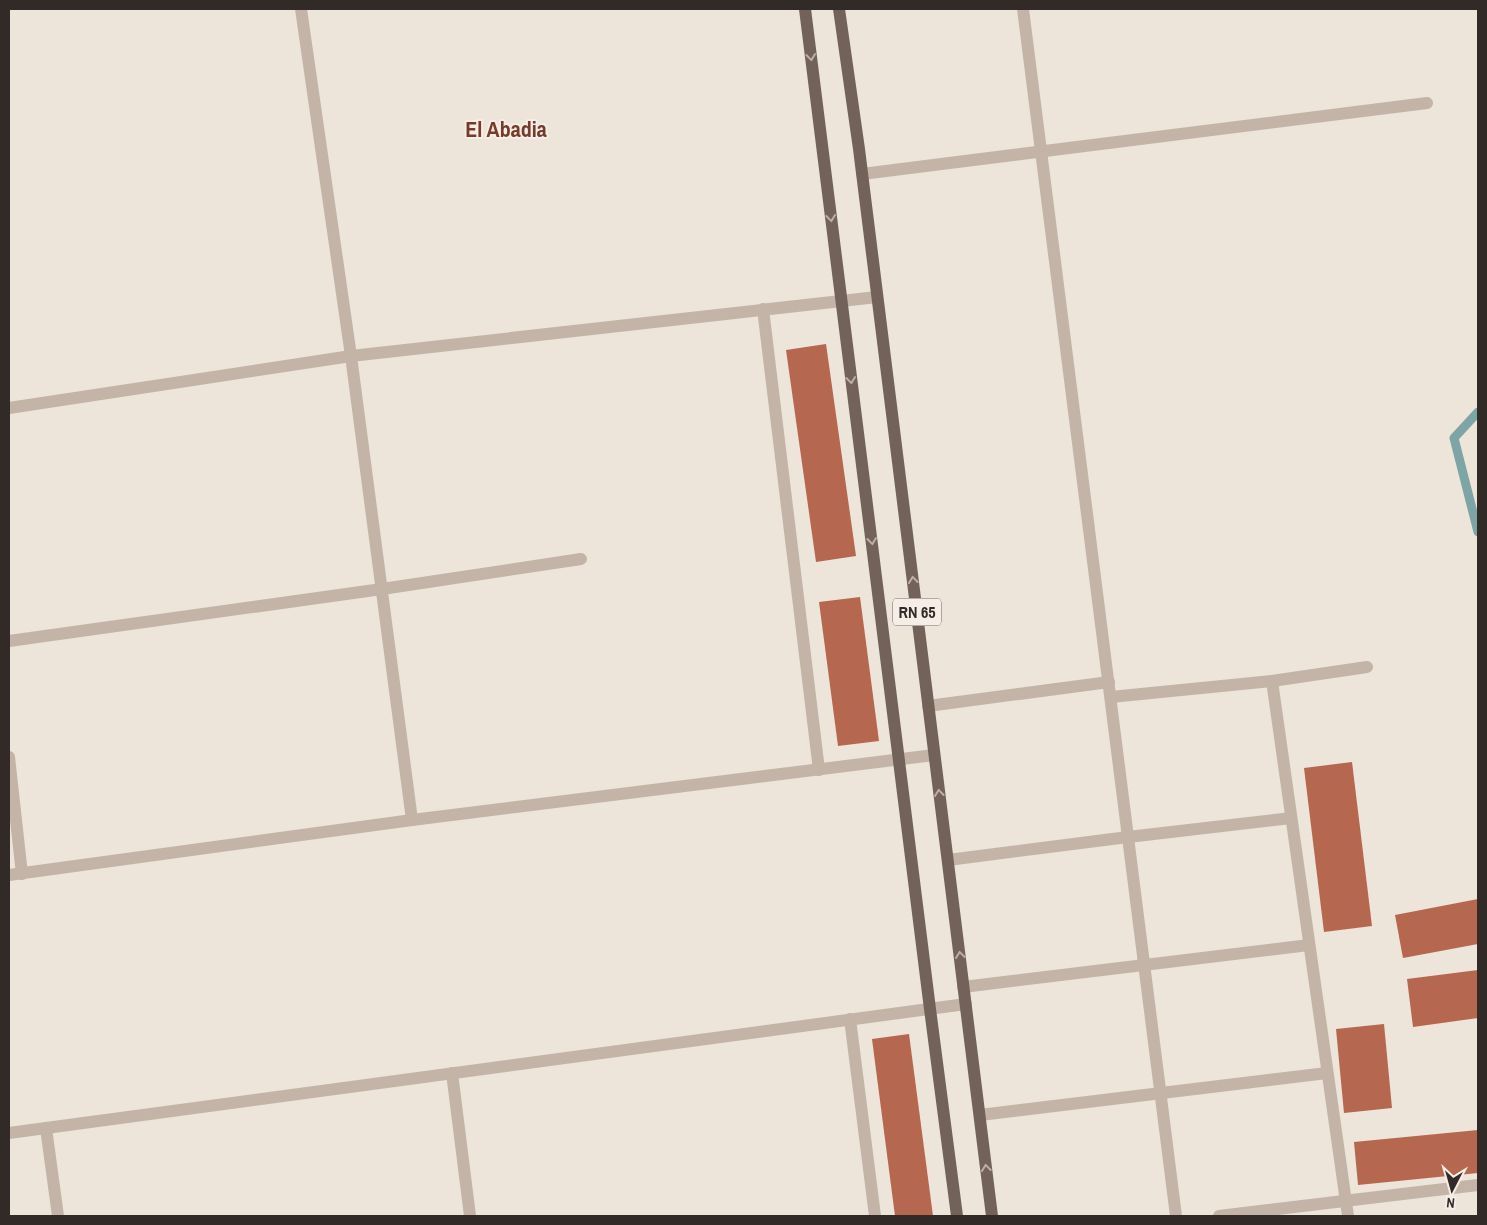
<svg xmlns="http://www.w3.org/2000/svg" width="1487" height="1225" font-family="'Archivo Narrow',sans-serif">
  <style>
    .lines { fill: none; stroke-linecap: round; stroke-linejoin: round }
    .stream { stroke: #7da5a6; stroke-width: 9 }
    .building { fill: #b56750 }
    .street { stroke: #c4b4a8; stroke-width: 12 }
    .primary { stroke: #72625a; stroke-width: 12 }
    .oneway { stroke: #bbafa7 }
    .labels { text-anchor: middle; stroke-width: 4; stroke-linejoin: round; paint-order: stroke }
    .shield { fill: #f6eee6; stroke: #6d6560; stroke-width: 1 }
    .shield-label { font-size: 16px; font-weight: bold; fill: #322a27 }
    .district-label { font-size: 22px; font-weight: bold; fill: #753c2b; stroke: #f6eee6 }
  </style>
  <rect width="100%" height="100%" fill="#ede4da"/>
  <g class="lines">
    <polyline class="stream" points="1478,412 1454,438 1478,532"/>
  </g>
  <g class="building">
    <polygon points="826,344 856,556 816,562 786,350"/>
    <polygon points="860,597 879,741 838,746 819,602"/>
    <polygon points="1352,762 1372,926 1324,932 1304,768"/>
    <polygon points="1478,899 1478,944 1403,958 1395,915"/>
    <polygon points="1478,970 1478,1018 1413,1027 1407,979"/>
    <polygon points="1384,1024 1392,1108 1344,1113 1336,1029"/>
    <polygon points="909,1034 933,1216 895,1216 872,1039"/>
    <polygon points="1478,1130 1478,1173 1358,1185 1354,1142"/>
  </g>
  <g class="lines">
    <g class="street">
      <polyline points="301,9 351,356 412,820"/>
      <polyline points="1023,9 1176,1216"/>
      <polyline points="862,174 1427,103"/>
      <polyline points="763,309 819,770"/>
      <polyline points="9,408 351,356 877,297"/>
      <polyline points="9,641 382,589 581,559"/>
      <polyline points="1272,681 1348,1216"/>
      <polyline points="1111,697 1272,681 1367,667"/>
      <polyline points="928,706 1109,682"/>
      <polyline points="9,757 22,874"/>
      <polyline points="948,860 1128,837 1291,818"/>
      <polyline points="9,875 412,820 934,755"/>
      <polyline points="963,987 1309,945"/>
      <polyline points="850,1019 875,1216"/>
      <polyline points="452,1073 470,1216"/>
      <polyline points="980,1115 1327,1073"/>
      <polyline points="46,1128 58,1216"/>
      <polyline points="9,1133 966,1004"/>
      <polyline points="1219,1216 1478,1185"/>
    </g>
    <g class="primary">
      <polyline points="805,9 930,1009 957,1216"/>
      <polyline points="839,9 859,149 992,1216"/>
    </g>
  </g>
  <defs><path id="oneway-chevron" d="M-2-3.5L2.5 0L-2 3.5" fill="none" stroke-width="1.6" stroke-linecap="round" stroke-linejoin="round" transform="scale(1.25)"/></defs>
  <g class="oneway">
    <use href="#oneway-chevron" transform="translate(811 57) rotate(83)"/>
    <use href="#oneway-chevron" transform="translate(831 218) rotate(83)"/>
    <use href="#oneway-chevron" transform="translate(851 380) rotate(83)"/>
    <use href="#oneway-chevron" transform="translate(872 541) rotate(83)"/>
    <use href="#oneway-chevron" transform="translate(913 580) rotate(-97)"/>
    <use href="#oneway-chevron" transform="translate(939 793) rotate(-97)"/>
    <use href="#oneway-chevron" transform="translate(960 955) rotate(-97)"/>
    <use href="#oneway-chevron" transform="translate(986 1168) rotate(-97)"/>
  </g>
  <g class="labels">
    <rect class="shield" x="893" y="598.5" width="48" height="27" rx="4"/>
    <g class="shield-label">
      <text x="917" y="618">RN 65</text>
    </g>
    <g class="district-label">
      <text x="506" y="137">El Abadia</text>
    </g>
  </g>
  <rect width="1487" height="1225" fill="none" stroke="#322a27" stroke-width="20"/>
  <g transform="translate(1452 1190) rotate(186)" stroke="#f6eee6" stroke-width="4" paint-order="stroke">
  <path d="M0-4L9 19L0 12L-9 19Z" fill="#322a27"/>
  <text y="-8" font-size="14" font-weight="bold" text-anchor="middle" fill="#322a27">N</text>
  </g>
</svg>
